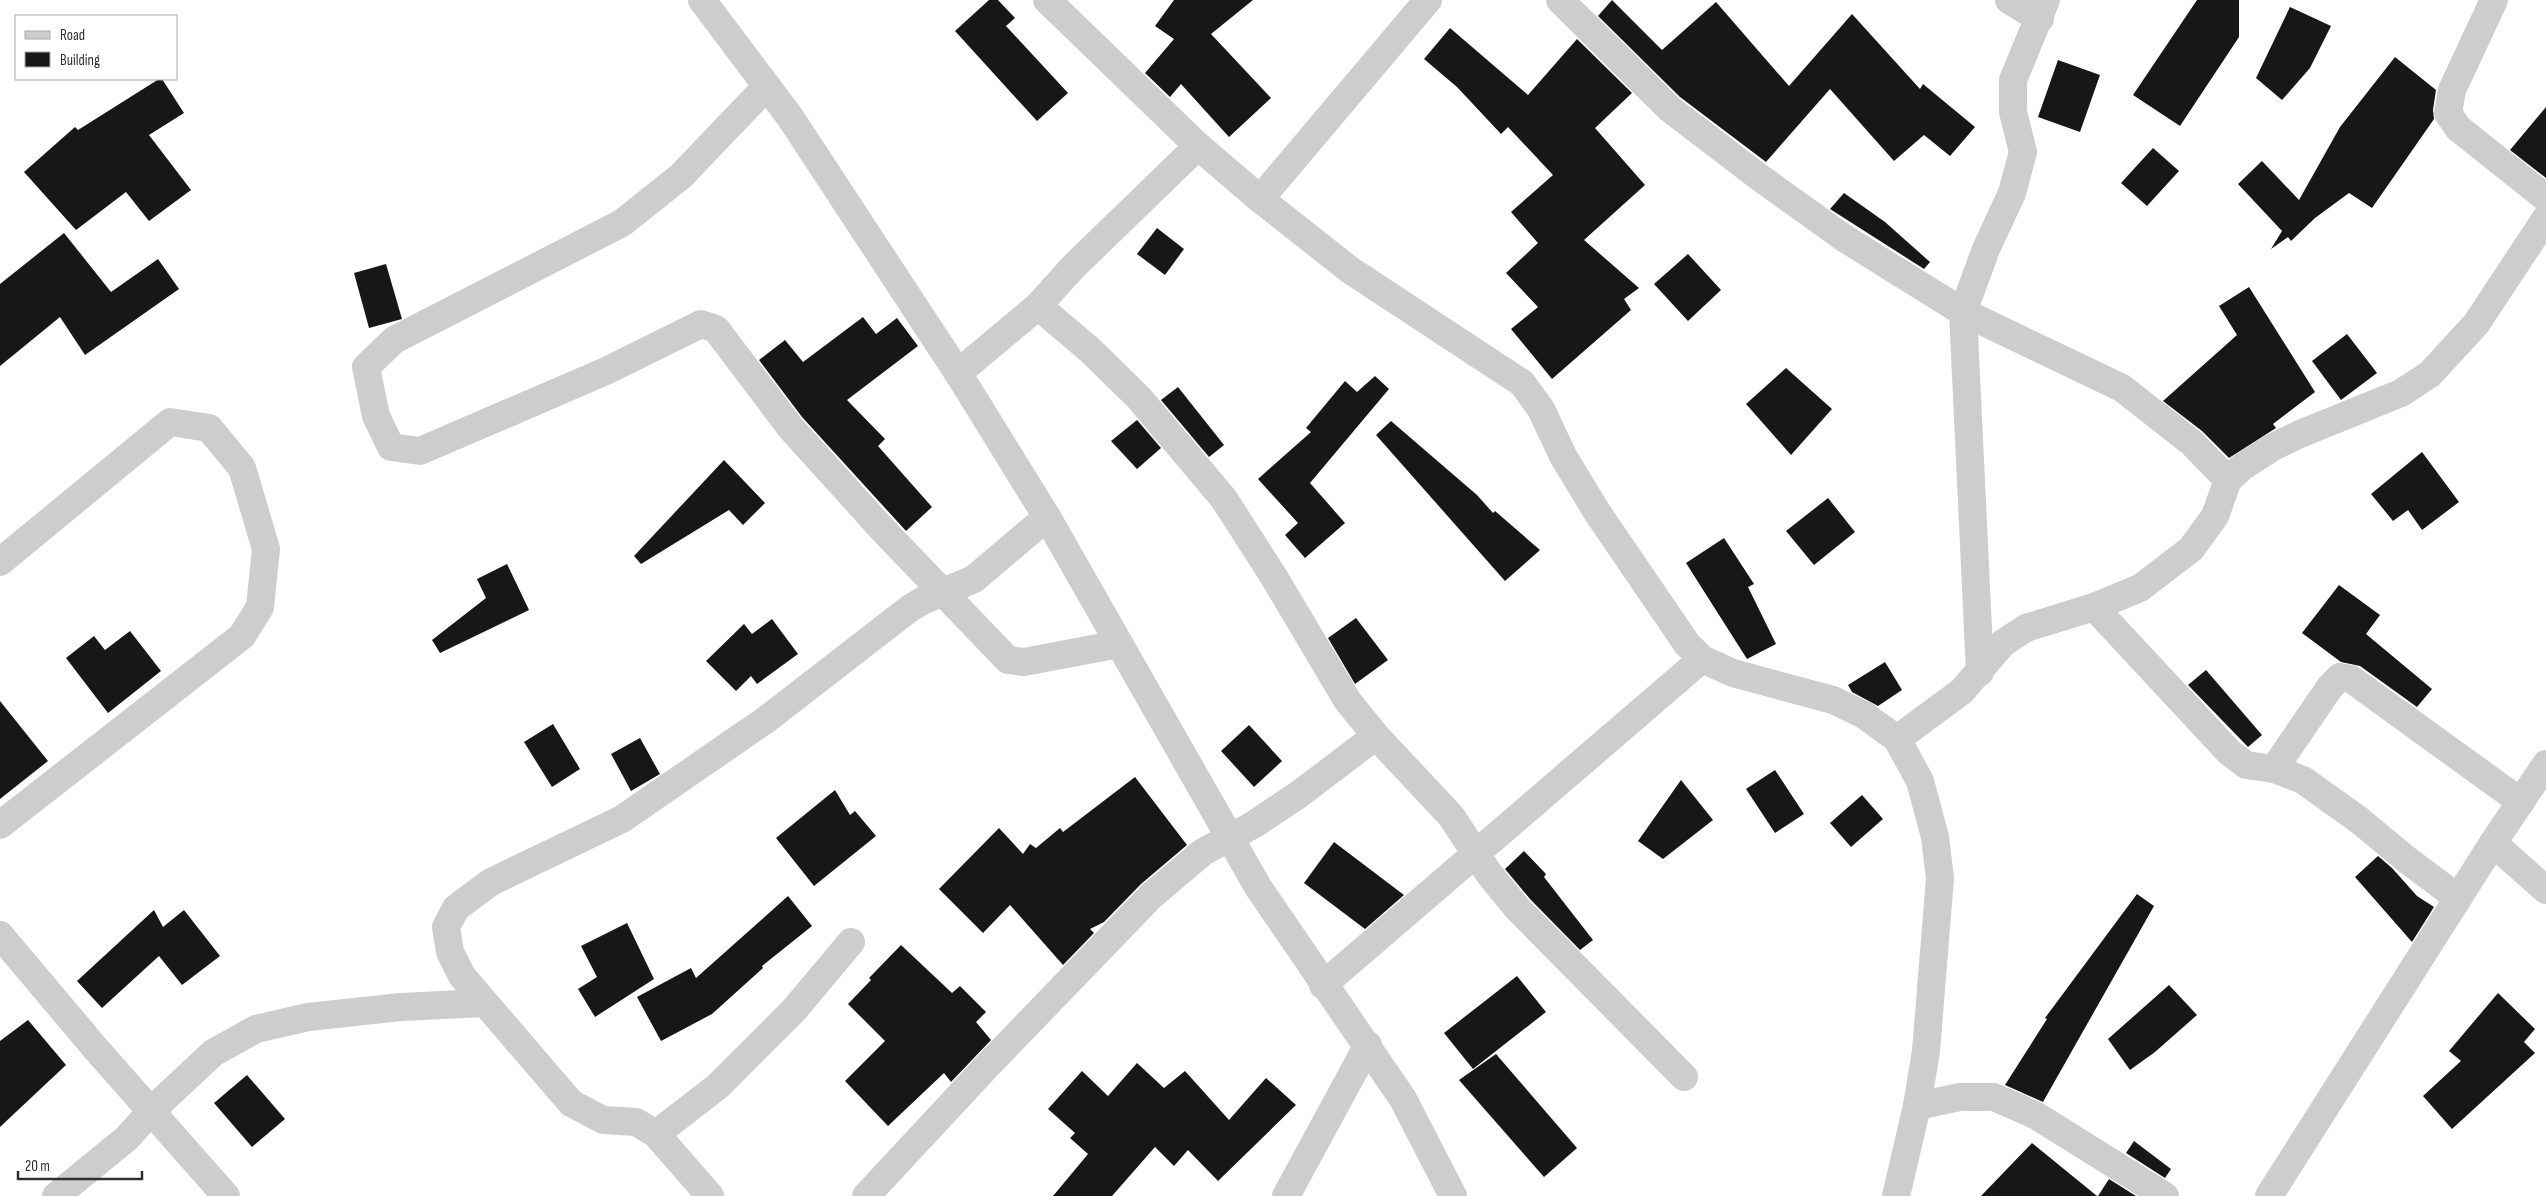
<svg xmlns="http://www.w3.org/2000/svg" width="2546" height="1196" font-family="'Sofia Sans Condensed',sans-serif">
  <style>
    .building { fill: #171717 }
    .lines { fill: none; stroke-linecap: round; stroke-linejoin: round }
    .minor { stroke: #cdcdcd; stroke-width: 28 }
  </style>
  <rect width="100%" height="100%" fill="#fff"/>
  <g class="building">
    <polygon points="989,0 998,0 1015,18 1006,26 1068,93 1037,121 955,31"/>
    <polygon points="1174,0 1253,0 1211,34 1271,98 1229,137 1181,84 1170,97 1145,73 1174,39 1155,26"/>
    <polygon points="1612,0 1662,50 1716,2 1789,86 1852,14 1920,89 1923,84 1975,127 1950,156 1924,135 1894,161 1830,89 1766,162 1680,97 1598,16"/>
    <polygon points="2197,0 2239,0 2239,37 2180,126 2133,95"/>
    <polygon points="2290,7 2331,26 2310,68 2282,100 2256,78"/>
    <polygon points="1450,28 1528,95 1577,39 1632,93 1595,128 1645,185 1584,240 1639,288 1624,299 1631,310 1552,379 1511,329 1538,307 1506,273 1538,243 1511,212 1553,175 1508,127 1501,134 1457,87 1424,59"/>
    <polygon points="2395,57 2436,90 2433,110 2434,119 2372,208 2349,193 2315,218 2291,241 2288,237 2271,249 2282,231 2238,184 2262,161 2299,200 2340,127"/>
    <polygon points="2058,60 2100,75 2080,132 2038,117"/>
    <polygon points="159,79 162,79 184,113 149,135 191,190 149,221 126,192 76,230 24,172 75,127 78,130"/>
    <polygon points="2546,107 2546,178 2510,150"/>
    <polygon points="2153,148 2179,171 2147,206 2121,183"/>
    <polygon points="1844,193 1885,222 1930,262 1924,269 1830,209"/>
    <polygon points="1157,228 1184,249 1165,275 1137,254"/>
    <polygon points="64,233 111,292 158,259 179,289 85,355 60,317 0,366 0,284"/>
    <polygon points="1688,254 1721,290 1688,321 1654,284"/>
    <polygon points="386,264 402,319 369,328 354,273"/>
    <polygon points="2249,287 2315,392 2273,424 2276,428 2229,458 2202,431 2163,401 2237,335 2219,306"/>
    <polygon points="863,317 876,334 897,318 918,346 847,400 885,439 878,446 932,507 906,531 802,417 759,360 785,340 803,362"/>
    <polygon points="2347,334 2377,373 2341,400 2312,361"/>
    <polygon points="1786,368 1832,409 1791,455 1746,404"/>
    <polygon points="1375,376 1389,389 1310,483 1345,523 1305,558 1285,535 1298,523 1258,479 1311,432 1306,428 1345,381 1357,392"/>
    <polygon points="1178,387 1224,445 1209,457 1161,400"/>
    <polygon points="1137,420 1161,448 1137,469 1111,441"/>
    <polygon points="1391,421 1477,495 1493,513 1495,511 1540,550 1505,581 1376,435"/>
    <polygon points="2422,452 2459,502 2422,530 2408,510 2393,521 2371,494"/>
    <polygon points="724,460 765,503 743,525 729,510 641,564 634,556"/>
    <polygon points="1828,498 1855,532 1814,565 1786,531"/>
    <polygon points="1724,538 1754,584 1748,587 1776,644 1747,659 1686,563"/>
    <polygon points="507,564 529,610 440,653 432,640 486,598 477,579"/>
    <polygon points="2339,585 2380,615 2366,634 2432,689 2417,707 2360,666 2341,662 2302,633"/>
    <polygon points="1356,618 1388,660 1355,684 1328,638"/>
    <polygon points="772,619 798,654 757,684 751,676 736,691 706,661 744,624 752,634"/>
    <polygon points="130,631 161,671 108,713 66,658 94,636 105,650"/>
    <polygon points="1885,662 1902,690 1878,706 1852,692 1848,685"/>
    <polygon points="2206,670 2262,735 2248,747 2188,685"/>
    <polygon points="0,701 48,761 0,799"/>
    <polygon points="553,724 580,769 552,787 524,742"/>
    <polygon points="1249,725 1282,761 1254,787 1221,751"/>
    <polygon points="640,738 660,774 631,791 611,754"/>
    <polygon points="1775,770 1804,814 1775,833 1746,789"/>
    <polygon points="1135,777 1187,845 1141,884 1104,922 1090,929 1094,933 1063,965 1010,905 983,933 939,889 999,828 1023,854 1030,844 1036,848 1060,828 1063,832"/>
    <polygon points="1681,780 1713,820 1663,859 1638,841"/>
    <polygon points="835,790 850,815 855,811 876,836 814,886 776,838"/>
    <polygon points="1862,795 1883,819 1851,847 1830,823"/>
    <polygon points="1334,842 1404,895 1365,929 1304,883"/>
    <polygon points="1524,851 1546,874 1544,877 1593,940 1580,950 1530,899 1505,869"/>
    <polygon points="2378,856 2392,868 2417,896 2434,907 2412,942 2355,877"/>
    <polygon points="2137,894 2154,906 2043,1102 2005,1085 2047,1019 2045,1018"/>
    <polygon points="788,896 812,926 762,966 763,968 712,1014 661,1041 637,997 691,968 696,978"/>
    <polygon points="154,910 163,927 184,910 220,956 182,985 159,956 102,1008 77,981"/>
    <polygon points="627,923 654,979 595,1017 578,989 597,977 581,946"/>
    <polygon points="901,945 952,993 960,986 986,1012 976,1022 991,1040 951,1082 944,1073 888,1126 845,1081 885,1041 848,1004 871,980 869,978"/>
    <polygon points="1517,976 1546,1012 1473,1069 1444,1033"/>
    <polygon points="2169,985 2197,1015 2155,1052 2130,1070 2108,1039"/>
    <polygon points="2498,993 2535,1029 2524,1042 2535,1053 2452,1129 2423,1096 2461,1061 2449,1051"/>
    <polygon points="28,1020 66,1065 0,1127 0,1041"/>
    <polygon points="1496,1054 1577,1148 1544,1177 1459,1080"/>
    <polygon points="1137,1063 1164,1088 1185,1071 1229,1120 1266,1078 1296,1105 1218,1181 1188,1150 1174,1166 1155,1147 1112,1196 1053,1196 1088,1154 1070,1138 1075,1133 1048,1109 1082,1071 1108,1096"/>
    <polygon points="247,1075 285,1119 252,1147 214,1103"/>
    <polygon points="2134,1141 2171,1169 2165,1178 2126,1153"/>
    <polygon points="2032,1143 2097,1196 1981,1196"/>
    <polygon points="2109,1179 2136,1196 2098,1196"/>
  </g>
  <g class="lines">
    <g class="minor">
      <polyline points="702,0 790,117 958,373 1047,517 1258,887 1403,1099 1453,1196"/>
      <polyline points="1047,0 1198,146 1260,199 1350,270 1522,383 1541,409 1563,456 1597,512 1687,644 1702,659 1733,673 1833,700 1864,715 1897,739 1920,781 1935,837 1940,878 1926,1051 1917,1106 1896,1196"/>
      <polyline points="1560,0 1670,109 1759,177 1844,238 1963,312 2122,388 2192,443 2228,480"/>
      <polyline points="2009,0 2040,19"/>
      <polyline points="2494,0 2452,90 2448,113 2458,128 2546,198"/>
      <polyline points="767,86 681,176 622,223 394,340 366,367 376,416 391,447 420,451 606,371 701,324 716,329 790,427 883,530 1008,660 1024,662 1119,644"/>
      <polyline points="1260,199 1428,0"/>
      <polyline points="1038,306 1090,350 1139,398 1224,499 1274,577 1347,700 1376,736 1451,816 1490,875 1518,909 1684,1077"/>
      <polyline points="958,373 1038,306 1073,267 1198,146"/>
      <polyline points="0,562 170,422 209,428 242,468 266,549 260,607 242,636 0,825"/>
      <polyline points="2094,607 2229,752 2246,765 2274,769 2303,780 2359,820 2406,859 2458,898"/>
      <polyline points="1980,672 1963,312 1986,249 2012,193 2023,152 2013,112 2013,80 2046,0"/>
      <polyline points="1897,739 1962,691 2003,643 2026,628 2094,607 2140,588 2191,549 2215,516 2228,480 2242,467 2273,447 2300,434 2401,393 2430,374 2476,324 2546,218"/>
      <polyline points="2274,769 2330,687 2340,677 2351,679 2521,802"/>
      <polyline points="2493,843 2546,890"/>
      <polyline points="0,935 96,1049 226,1196"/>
      <polyline points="1323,985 1702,659"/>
      <polyline points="1917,1106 1960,1097 1994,1097 2037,1116 2165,1196"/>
      <polyline points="656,1134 718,1086 794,1010 851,942"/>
      <polyline points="56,1196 127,1138 152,1110 213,1053 256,1029 308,1017 401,1007 484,1003"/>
      <polyline points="710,1196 656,1134 636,1122 603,1120 571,1103 462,976 450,952 446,927 456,908 491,882 622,819 767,719 909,609 922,601 974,579 1047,517"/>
      <polyline points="866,1196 987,1066 1151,896 1203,852 1253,825 1298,795 1376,736"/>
      <polyline points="1286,1196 1368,1045"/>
      <polyline points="2269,1196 2493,843 2546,764"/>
    </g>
  </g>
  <rect x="15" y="15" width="162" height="65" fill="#ffffff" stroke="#acacac"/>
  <rect x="25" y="31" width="25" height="8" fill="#cdcdcd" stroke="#acacac"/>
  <text x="60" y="40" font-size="15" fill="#303030">Road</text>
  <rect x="25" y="52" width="25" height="15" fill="#171717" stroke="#acacac"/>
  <text x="60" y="65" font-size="15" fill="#303030">Building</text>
  <path d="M18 1171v8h124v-8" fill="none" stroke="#303030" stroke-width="2.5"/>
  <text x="25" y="1171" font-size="15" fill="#303030" stroke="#ffffff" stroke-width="4" paint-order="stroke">20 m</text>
</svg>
